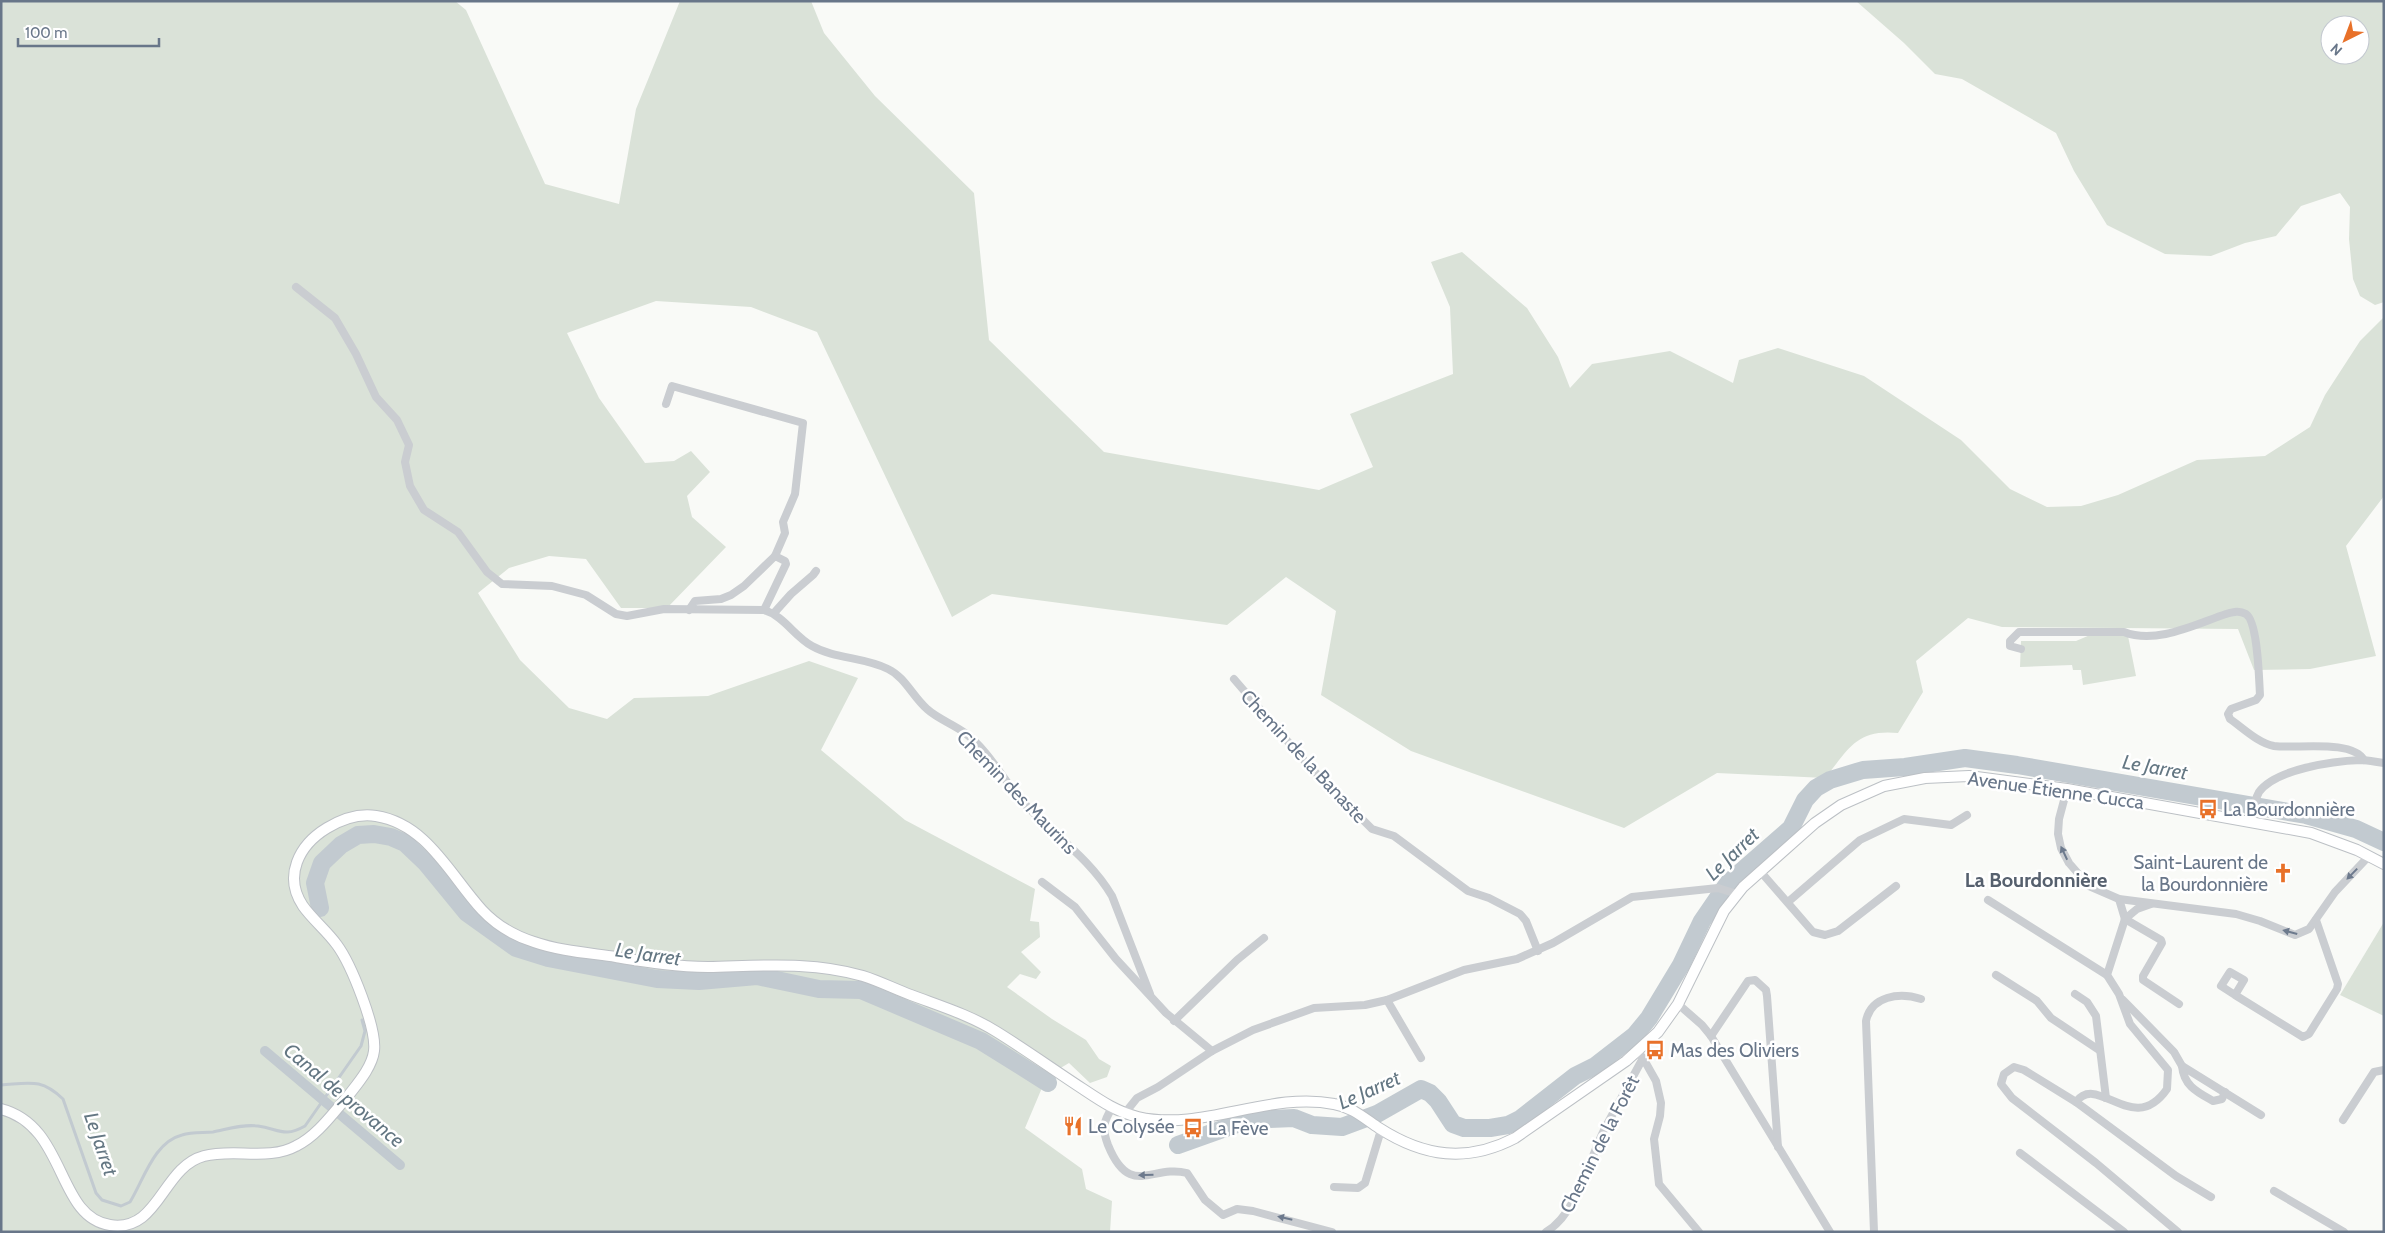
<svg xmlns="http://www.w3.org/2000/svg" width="2385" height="1233" font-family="Cabin,sans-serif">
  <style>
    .green { fill: #dae2d8; fill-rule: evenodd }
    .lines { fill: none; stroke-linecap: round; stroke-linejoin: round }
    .stream { stroke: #c2cad0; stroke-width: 3 }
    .canal { stroke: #c2cad0; stroke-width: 10 }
    .river { stroke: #c2cad0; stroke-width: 18 }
    .secondary-casing { stroke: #bcc0c5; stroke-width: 12 }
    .minor { stroke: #cacdd1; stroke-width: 8 }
    .secondary { stroke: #fff; stroke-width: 10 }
    .oneway { fill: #6d7a8d }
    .labels { text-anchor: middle; stroke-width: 5; stroke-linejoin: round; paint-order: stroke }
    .street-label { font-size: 19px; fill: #687689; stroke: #fff }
    .poi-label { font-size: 19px; fill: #687689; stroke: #fff; text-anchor: start }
    .water-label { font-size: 20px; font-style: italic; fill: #647783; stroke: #fff }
    .neighbourhood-label { font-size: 20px; font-weight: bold; fill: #56606e; stroke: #fff }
  </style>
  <rect width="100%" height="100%" fill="#f9faf7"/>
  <g class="green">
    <path d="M1 1H455L466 10 545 184 619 204 636 109 680 1H811L824 33 875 96 974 193 989 340 1104 452 1319 490 1373 467 1350 414 1453 374 1450 307 1431 262 1462 252 1527 308 1558 357 1570 388 1592 364 1670 351 1733 383 1739 360 1778 348 1864 376 1961 440 2010 489 2047 507 2081 506 2118 495 2197 460 2265 456 2310 427 2325 395 2360 341 2384 317V496L2346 546 2376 656 2310 669 2254 670 2238 629 2002 627 1968 618 1916 661 1923 692 1898 733C1856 729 1849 749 1825 778L1717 773 1624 828 1411 751 1321 695 1336 611 1286 577 1227 625 992 594 952 617 817 332 751 307 656 301 567 333 599 398 645 463 674 461 691 451 710 472 687 496 692 517 726 547 667 608H621L586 559 549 556 509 568 478 593 520 660 569 708 607 719 634 698 708 696 809 661 858 678 821 750 905 820 1035 889 1030 921 1039 922 1040 937 1021 952 1041 972 1036 979 1020 974 1007 987 1052 1019 1086 1040 1099 1059 1111 1066 1107 1077 1090 1083 1069 1063 1047 1076 1025 1128 1082 1169 1086 1189 1112 1201 1110 1232H1Z"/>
    <path d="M1856 1H2384V302L2375 305 2360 296 2353 279 2349 239 2350 207 2340 193 2301 206 2276 236 2245 243 2211 256 2165 254 2107 225 2074 171 2056 133 1962 79 1935 74 1904 43ZM2330 25H2360V55H2330Z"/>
    <polygon points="2090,635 2128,636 2136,676 2083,685 2081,670 2073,670 2072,665 2020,667 2021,641 2076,641"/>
    <polygon points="2384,922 2384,1016 2340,995"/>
  </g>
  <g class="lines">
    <path class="stream" d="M1 1085C30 1083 41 1078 63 1099L96 1193 102 1200 121 1206 130 1202C144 1179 154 1142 182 1135 192 1132 203 1133 213 1132 228 1129 243 1124 258 1126 279 1129 284 1138 305 1126L361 1046 365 1031 362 1020"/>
    <polyline class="canal" points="265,1051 400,1165"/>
    <g class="river">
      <polyline points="320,908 315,883 322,863 341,845 358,835 374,834 391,837 405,843 426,863 467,913 516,948 548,958 657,979 699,981 757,976 819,989 861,990 981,1041 1048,1083"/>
      <polyline points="1178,1145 1248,1120 1294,1118 1312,1125 1342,1127 1377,1114 1421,1089 1430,1093 1438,1101 1453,1124 1464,1128 1490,1128 1508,1125 1520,1119 1575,1076 1595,1066 1635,1035 1649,1018 1681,965 1702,921 1728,883 1791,828 1805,800 1816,788 1830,780 1863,770 1905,767 1965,758 2017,765 2306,815 2356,829 2384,842"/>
    </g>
    <defs>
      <path id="secondary" d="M1 1109C67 1126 56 1217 110 1225 159 1233 162 1167 204 1156 233 1148 269 1161 296 1146 317 1136 333 1113 348 1096 358 1083 372 1067 374 1051 377 1028 351 964 337 945 327 931 313 920 303 906 283 876 299 845 327 828 342 819 358 813 376 816 427 824 450 875 482 910 496 925 515 936 534 942 560 951 589 953 616 957 647 962 677 967 708 967 761 966 812 961 863 976 879 981 895 989 911 995 940 1006 970 1015 997 1032 1026 1050 1054 1070 1083 1089 1101 1101 1117 1112 1138 1117 1203 1132 1269 1091 1334 1104 1352 1107 1364 1118 1379 1128 1424 1157 1467 1163 1515 1138L1626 1061 1658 1032 1678 1004 1724 911 1743 887 1815 823 1841 805 1884 786 1925 778 1969 776 2067 789 2311 833 2357 850 2384 864"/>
    </defs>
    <use href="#secondary" class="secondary-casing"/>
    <g class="minor">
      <path d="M296 287 335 318 356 354 376 397 397 420 409 445 405 462 410 486 424 510 458 532 487 572 502 584 552 586 586 595 616 614 627 616 664 609 764 610C784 616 794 636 812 646 835 659 864 657 888 669 905 677 913 697 927 709 938 719 953 724 965 733 989 751 1002 778 1021 800 1051 833 1089 857 1112 896L1150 994"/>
      <polyline points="666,404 672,386 803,423 795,494 783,522 785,533 775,556"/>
      <polyline points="689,610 695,601 721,599 731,595 744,586 775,556 785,561 786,564 764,610"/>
      <polyline points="774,613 791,594 813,575 816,571"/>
      <path d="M2021 649 2010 646V641L2019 632H2124C2156 645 2196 624 2226 614 2233 612 2239 610 2246 614 2258 622 2259 680 2260 695L2256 700 2231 709 2228 714 2230 719C2243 728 2258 743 2274 746 2296 749 2352 739 2364 760"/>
      <polyline points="1234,679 1309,766 1372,829 1394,836 1468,891 1489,898 1520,914 1526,921 1538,951"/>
      <polyline points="2067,789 2059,819 2058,834 2061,848 2069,863 2089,886 2119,899 2236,914 2260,921 2295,935 2309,929 2335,892 2369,856"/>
      <path d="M2251 822C2253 811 2254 801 2259 792 2275 769 2334 761 2361 760 2368 760 2376 762 2384 763"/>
      <polyline points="1760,871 1813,932 1825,935 1838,931 1896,886"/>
      <polyline points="1042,882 1075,907 1116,959 1166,1013 1212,1051"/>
      <path d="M2119 899 2125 919 2107 975 2119 994 2130 1024 2168 1070 2167 1089C2133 1138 2098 1072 2076 1102L2024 1070 2014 1067 2004 1074 2001 1084 2012 1098 2096 1163 2178 1232"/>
      <polyline points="1988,900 2107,975"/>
      <polyline points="1788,902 1860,840 1904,819 1951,825 1967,815"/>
      <polyline points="2125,919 2161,940 2162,943 2143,976 2143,980 2179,1004"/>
      <polyline points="2125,919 2137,909 2151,904"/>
      <polyline points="1996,975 2037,1001 2051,1018 2099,1050"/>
      <polyline points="2075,994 2087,1002 2096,1016 2106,1098"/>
      <polyline points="2235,995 2221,986 2230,972 2244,980 2235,995 2303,1037 2309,1034 2337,989 2338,984 2316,920"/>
      <polyline points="1387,1000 1421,1058"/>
      <polyline points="2123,1000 2174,1052 2182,1066 2261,1115"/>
      <polyline points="1678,1004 1702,1025 1711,1036 1830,1232"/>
      <polyline points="1174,1021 1237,960 1264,938"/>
      <polyline points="1711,1036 1748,981 1755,980 1766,990 1767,996 1778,1147"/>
      <polyline points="1643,1058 1656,1081 1661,1103 1660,1116 1654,1139 1659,1184 1699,1232"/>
      <path d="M2182 1066C2184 1086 2197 1092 2213 1101L2222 1099 2225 1092"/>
      <polyline points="2076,1102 2176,1176 2211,1197"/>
      <path d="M1112 1108C1103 1122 1102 1129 1108 1145 1130 1199 1152 1164 1187 1173L1205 1200 1223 1215 1237 1209 1253 1211 1332 1232"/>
      <polyline points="1125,1113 1137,1098 1158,1087 1212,1051 1253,1030 1314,1008 1365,1005 1387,1000 1464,970 1517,959 1553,943 1632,897 1718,888 1737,894"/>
      <polyline points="2343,1120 2374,1072 2384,1070"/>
      <polyline points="2020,1153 2124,1232"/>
      <polyline points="1334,1187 1358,1188 1365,1183 1381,1130"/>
      <polyline points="2274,1191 2344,1232"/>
      <path d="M1546 1232C1577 1214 1589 1160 1604 1130 1617 1106 1630 1082 1643 1058L1638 1052"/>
      <path d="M1874 1232 1866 1021C1871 996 1899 992 1921 999"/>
    </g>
    <use href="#secondary" class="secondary"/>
  </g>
  <defs><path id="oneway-solid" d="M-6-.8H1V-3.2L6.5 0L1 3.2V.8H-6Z" transform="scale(1.25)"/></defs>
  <g class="oneway">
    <use href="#oneway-solid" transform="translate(2064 853) rotate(-115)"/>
    <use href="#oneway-solid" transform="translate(2352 874) rotate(134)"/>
    <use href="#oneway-solid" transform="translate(2290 932) rotate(-165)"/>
    <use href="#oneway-solid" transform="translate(1146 1175) rotate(178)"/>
    <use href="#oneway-solid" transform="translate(1285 1218) rotate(-167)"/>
  </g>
  <defs>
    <symbol id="bus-bare" viewBox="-9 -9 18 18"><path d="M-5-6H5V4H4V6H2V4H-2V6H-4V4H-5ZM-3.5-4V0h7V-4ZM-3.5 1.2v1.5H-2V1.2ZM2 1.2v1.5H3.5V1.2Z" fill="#e87129" stroke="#fff" stroke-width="2.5" paint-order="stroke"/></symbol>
    <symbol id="church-bare" viewBox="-9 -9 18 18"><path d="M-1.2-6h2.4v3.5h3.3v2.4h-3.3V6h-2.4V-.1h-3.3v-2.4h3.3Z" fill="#e87129" stroke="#fff" stroke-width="2.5" paint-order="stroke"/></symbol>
    <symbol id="restaurant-bare" viewBox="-9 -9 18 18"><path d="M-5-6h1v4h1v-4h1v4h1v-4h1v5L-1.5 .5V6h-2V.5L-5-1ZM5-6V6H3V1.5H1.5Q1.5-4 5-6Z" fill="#e87129" stroke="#fff" stroke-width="2.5" paint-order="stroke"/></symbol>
  </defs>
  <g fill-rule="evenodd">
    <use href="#bus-bare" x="2194" y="795" width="28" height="28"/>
    <use href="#church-bare" x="2269" y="859" width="28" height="28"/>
    <use href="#bus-bare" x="1641" y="1036" width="28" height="28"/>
    <use href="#restaurant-bare" x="1059" y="1112" width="28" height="28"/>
    <use href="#bus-bare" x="1179" y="1114" width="28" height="28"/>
  </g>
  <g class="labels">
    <g class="street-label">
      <text transform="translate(1304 756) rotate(47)" y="7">Chemin de la Banaste</text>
      <text transform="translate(2056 790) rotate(8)" y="7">Avenue Étienne Cucca</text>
      <text transform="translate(1017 792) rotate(46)" y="7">Chemin des Maurins</text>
      <text transform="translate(1599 1144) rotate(-63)" y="7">Chemin de la Forêt</text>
    </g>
    <g class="poi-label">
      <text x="2223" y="816">La Bourdonnière</text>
      <text x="2268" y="869" text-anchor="end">Saint-Laurent de<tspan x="2268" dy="22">la Bourdonnière</tspan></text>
      <text x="1670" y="1057">Mas des Oliviers</text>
      <text x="1088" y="1133">Le Colysée</text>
      <text x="1208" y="1135">La Fève</text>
    </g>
    <g class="water-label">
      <text transform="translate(2155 767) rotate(10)" y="7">Le Jarret</text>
      <text transform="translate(1732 854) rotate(-44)" y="7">Le Jarret</text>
      <text transform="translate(648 954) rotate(8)" y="7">Le Jarret</text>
      <text transform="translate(1369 1090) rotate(-24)" y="7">Le Jarret</text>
      <text transform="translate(344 1095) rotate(40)" y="7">Canal de provance</text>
      <text transform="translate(101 1144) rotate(71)" y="7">Le Jarret</text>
    </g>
    <g class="neighbourhood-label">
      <text x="2036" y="887">La Bourdonnière</text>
    </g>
  </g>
  <rect width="2385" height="1233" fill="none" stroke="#687689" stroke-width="5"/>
  <g transform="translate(2345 40) rotate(222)"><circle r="24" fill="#ffffff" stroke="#c3c8d0"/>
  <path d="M0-4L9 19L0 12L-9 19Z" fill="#e87129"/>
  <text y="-8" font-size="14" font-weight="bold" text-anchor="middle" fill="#687689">N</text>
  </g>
  <path d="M18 38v8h141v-8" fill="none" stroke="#687689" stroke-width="2.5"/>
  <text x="25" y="38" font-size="15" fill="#687689" stroke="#ffffff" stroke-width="4" paint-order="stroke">100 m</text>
</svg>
